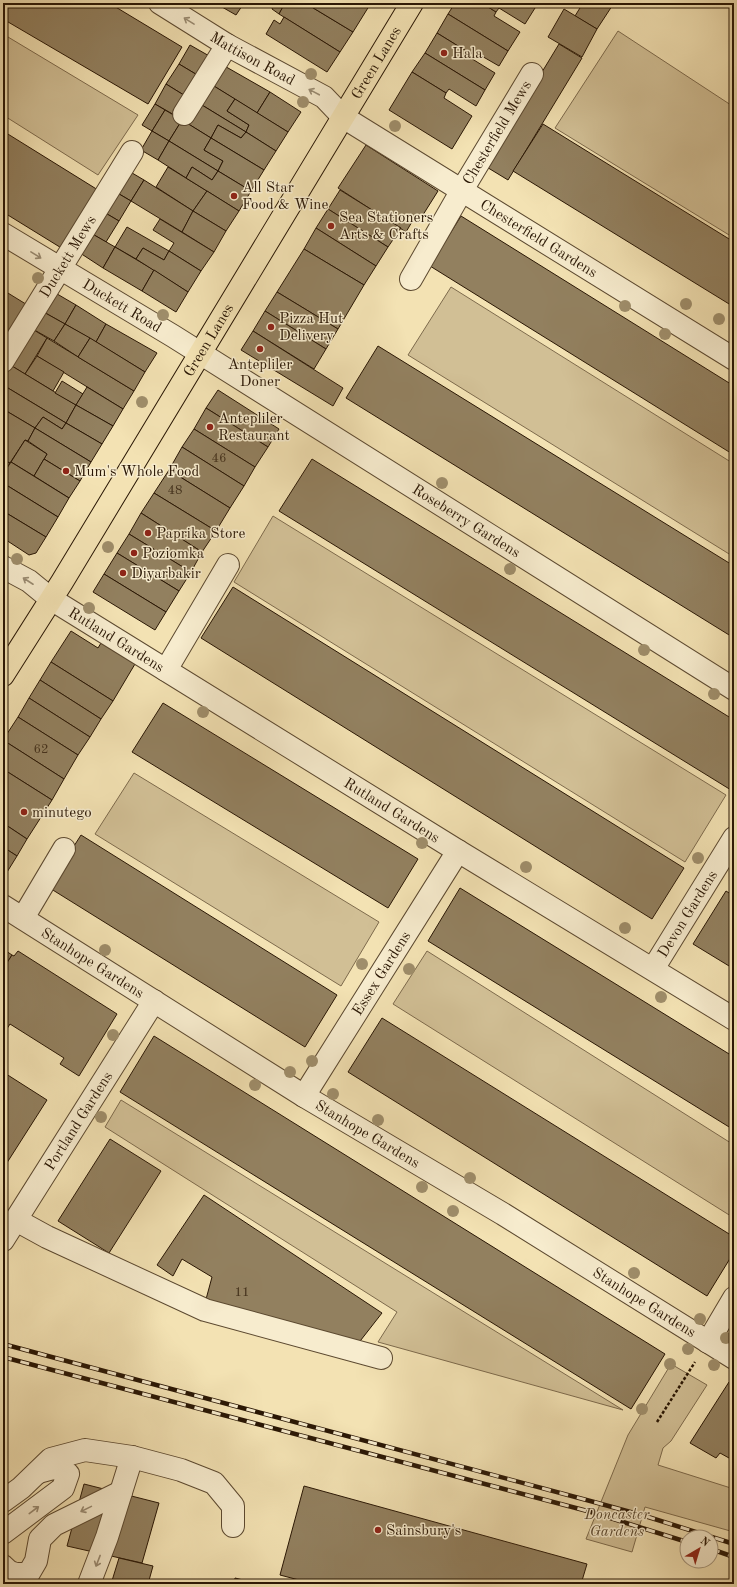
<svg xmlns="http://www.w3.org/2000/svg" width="737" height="1587" font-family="'Old Standard TT',serif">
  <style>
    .green { fill: #d1bf95; stroke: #7d6a4c }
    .building { fill: #92805f; stroke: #291604 }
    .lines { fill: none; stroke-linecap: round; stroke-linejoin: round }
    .minor-casing { stroke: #5c4930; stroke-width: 24 }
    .major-casing { stroke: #291604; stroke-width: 24 }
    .path { stroke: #291604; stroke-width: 2.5; stroke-dasharray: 3 2; stroke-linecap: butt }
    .minor { stroke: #f7ecce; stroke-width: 22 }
    .major { stroke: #f3e2b3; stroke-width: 22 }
    .rail-casing { stroke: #291604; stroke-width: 4.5 }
    .rail { stroke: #f7ecce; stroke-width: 3; stroke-dasharray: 9; stroke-linecap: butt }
    .tree { fill: #9f8e6b }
    .oneway { stroke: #9a8c73 }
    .poi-dot { fill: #8f2418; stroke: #f7ecce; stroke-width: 1.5 }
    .labels { text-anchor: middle; stroke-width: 3; stroke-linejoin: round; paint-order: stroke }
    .number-label { font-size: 13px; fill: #43301b }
    .poi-label { font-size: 15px; fill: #291604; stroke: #f7ecce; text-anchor: start }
    .street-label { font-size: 15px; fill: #291604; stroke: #f7ecce }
    .park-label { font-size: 15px; font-style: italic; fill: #5b4930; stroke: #f7ecce }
  </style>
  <rect width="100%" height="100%" fill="#f3e2b3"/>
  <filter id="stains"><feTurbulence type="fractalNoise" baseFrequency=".005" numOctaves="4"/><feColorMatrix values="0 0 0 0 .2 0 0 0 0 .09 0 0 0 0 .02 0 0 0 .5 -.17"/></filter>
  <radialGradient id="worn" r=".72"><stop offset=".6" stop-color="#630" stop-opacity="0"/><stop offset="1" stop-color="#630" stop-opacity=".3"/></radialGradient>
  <g class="green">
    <polygon points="618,31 734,107 734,238 555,128"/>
    <polygon points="3,34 138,115 98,175 3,115"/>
    <polygon points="451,287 734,464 734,557 408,355"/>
    <polygon points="273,516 726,795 685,862 234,582"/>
    <polygon points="134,773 379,922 341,986 95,834"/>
    <polygon points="427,951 734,1145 734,1218 393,1004"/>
    <polygon points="121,1100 623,1410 378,1342 397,1312 105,1127"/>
    <polygon points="671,1364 707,1385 671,1441 663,1448 658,1465 734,1489 734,1532 645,1507 632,1552 586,1539 628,1435"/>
  </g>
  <g class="building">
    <polygon points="3,3 109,3 182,47 148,104 3,19"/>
    <polygon points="215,3 244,3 236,15"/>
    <polygon points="274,3 285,3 279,14 272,9"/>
    <polygon points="285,3 305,3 353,32 340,52 279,14"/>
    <polygon points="305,3 371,3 353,32"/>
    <polygon points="455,3 482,3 496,12 494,16 520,32 508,51 448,14"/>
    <polygon points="482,3 526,3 535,8 525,24 499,8 496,12"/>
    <polygon points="583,3 614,3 597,29 575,16"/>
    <polygon points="564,9 597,29 582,57 548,37"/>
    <polygon points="448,14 508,51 499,66 473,51 471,54 437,33"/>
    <polygon points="284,17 340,52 327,72 266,34 274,20 280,24"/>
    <polygon points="437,33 471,54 469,57 495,73 485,90 425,53"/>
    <polygon points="559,44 582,58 508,180 485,166"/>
    <polygon points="190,45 211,57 199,76 179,64"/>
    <polygon points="425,53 485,90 476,106 449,89 446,93 412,72"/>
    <polygon points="179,64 199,76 187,97 166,84"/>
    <polygon points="221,64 270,92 257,113 209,83"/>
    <polygon points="412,72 446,93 444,98 472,116 452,149 389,110"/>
    <polygon points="209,83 235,99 227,111 249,125 246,132 197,102"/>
    <polygon points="166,84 187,97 176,116 155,104"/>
    <polygon points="270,92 301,112 288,132 257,113"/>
    <polygon points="235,99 288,132 276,151 246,132 249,125 227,111"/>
    <polygon points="197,102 246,132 241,138 218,125 211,138 185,122"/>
    <polygon points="155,104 165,110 152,131 142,125"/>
    <polygon points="165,110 182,120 169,141 152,131"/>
    <polygon points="182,120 211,138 204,150 223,161 218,171 169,141"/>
    <polygon points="543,124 734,242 734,307 513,171"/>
    <polygon points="218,125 241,138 246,132 276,151 264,170 211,138"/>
    <polygon points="3,131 98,190 63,249 3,212"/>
    <polygon points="152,131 169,141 158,160 141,150"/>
    <polygon points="211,138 264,170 251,191 218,171 223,161 204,150"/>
    <polygon points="169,141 218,171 212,180 192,167 186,178 158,160"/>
    <polygon points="366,145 438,191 421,218 416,215 406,232 338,188"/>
    <polygon points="168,167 207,191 193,211 156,187"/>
    <polygon points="192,167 212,180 218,171 251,191 239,211 186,178"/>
    <polygon points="127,170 144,180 131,201 114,191"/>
    <polygon points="144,180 193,211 182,232 131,201"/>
    <polygon points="340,190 401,228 388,247 328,209"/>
    <polygon points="114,191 131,201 119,221 102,211"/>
    <polygon points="207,191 239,211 226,231 193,211"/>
    <polygon points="328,209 388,247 376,266 316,228"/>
    <polygon points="102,211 119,221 106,242 89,232"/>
    <polygon points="193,211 226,231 214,252 182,232"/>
    <polygon points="461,216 734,386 734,455 430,266"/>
    <polygon points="160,219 214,252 201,271 169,251 174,243 153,230"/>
    <polygon points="127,227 169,251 164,260 143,248 136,259 115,247"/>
    <polygon points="316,228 376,266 364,285 304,249"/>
    <polygon points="89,232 115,247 103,268 77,251"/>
    <polygon points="115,247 154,270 142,291 103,268"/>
    <polygon points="143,248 164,260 169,251 201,271 188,292 136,259"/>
    <polygon points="304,249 364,285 338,329 277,292"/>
    <polygon points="154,270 188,292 176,312 142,291"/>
    <polygon points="3,290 29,306 3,345"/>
    <polygon points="52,291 76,305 65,324 40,310"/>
    <polygon points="277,292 338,329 326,349 265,311"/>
    <polygon points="76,305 106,324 96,342 65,324"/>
    <polygon points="40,310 65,324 54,341 29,327"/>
    <polygon points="265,311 326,349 314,369 253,331"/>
    <polygon points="65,324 90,338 78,357 54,341"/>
    <polygon points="106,324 157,353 145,372 96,342"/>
    <polygon points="29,327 47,338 25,374 7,363"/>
    <polygon points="253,331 343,388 333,406 241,350"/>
    <polygon points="47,338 134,391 123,409 37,356"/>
    <polygon points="90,338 145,372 134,391 78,357"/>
    <polygon points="378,346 734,566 734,638 346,398"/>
    <polygon points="37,356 64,372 53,391 25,374"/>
    <polygon points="7,363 76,405 66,423 3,385 3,369"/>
    <polygon points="62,381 83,394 76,405 55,393"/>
    <polygon points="3,385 66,423 62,429 43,417 35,428 3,409"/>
    <polygon points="87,387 123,409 113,426 76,405"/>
    <polygon points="218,390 279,429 268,447 206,408"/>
    <polygon points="76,405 113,426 102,444 66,423"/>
    <polygon points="206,408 268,447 255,467 194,429"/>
    <polygon points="3,409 35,428 28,441 25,440 10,463 3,460"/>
    <polygon points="43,417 62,429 66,423 102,444 91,462 35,428"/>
    <polygon points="35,428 91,462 80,481 44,459 47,454 28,441"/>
    <polygon points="194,429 255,467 244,486 182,447"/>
    <polygon points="25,440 47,454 34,476 11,462"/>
    <polygon points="182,447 244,486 230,508 169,470"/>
    <polygon points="44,459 80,481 69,498 34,476"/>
    <polygon points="312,459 734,720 734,785 731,790 279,511"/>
    <polygon points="3,460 10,463 3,474"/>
    <polygon points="11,462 69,498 58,517 3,483 3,474"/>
    <polygon points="169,470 230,508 216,531 154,493"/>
    <polygon points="3,483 58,517 46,537 3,511"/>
    <polygon points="154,493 216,531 202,552 141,513"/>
    <polygon points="3,511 46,537 36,553 29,555 3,538"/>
    <polygon points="141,513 202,552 191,572 129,534"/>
    <polygon points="129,534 191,572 179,591 117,553"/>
    <polygon points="117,553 179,591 166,612 104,574"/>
    <polygon points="104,574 166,612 155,630 93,592"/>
    <polygon points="233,587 684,868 652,919 201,638"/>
    <polygon points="71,631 98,648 101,643 135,664 113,701 51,662"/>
    <polygon points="51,662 113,701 101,719 40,680"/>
    <polygon points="40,680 101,719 90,737 29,698"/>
    <polygon points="29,698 90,737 78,755 18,717"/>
    <polygon points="163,703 418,859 388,908 132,752"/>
    <polygon points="18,717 78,755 64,779 3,740"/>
    <polygon points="3,740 64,779 52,800 3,769"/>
    <polygon points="3,769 52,800 27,839 3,823"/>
    <polygon points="3,823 27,839 17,856 3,847"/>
    <polygon points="81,835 337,995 305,1047 48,887"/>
    <polygon points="3,847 17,856 4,877 3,876"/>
    <polygon points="460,888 734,1057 734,1130 428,941"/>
    <polygon points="726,891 734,896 734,969 693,944"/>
    <polygon points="3,949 12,955 3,969"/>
    <polygon points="18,951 117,1014 79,1076 60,1064 64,1058 10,1024 3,1035 3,969 12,955 14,956"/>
    <polygon points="382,1018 734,1237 734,1252 707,1296 348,1072"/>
    <polygon points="154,1036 665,1354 631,1409 120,1092"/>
    <polygon points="3,1072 47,1100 3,1169"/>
    <polygon points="110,1139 161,1171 109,1253 58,1221"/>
    <polygon points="204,1195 382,1313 357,1345 205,1303 212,1277 182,1259 173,1276 157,1265"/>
    <polygon points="729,1382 734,1385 734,1450 729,1458 720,1453 716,1458 690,1443"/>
    <polygon points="84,1484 159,1503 142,1563 67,1546"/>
    <polygon points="304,1486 587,1564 581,1584 314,1584 280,1575"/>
    <polygon points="119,1558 153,1566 148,1584 111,1584"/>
    <polygon points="235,1578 259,1584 234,1584"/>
  </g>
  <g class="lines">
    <defs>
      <g id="minor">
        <path id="s1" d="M160 3 227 45 324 97 343 117 734 359"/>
        <polyline points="184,114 227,45"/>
        <path id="s2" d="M3 234 173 336 734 689"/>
        <path id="s3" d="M411 279 462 190 532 74"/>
        <path id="s4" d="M3 361 132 152"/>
        <path id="s5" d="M3 567 29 581 51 599 458 851 734 1019"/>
        <polyline points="166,670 228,565"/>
        <path id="s6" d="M3 906 304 1096 503 1214 734 1358"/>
        <polyline points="23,918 64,849"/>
        <path id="s7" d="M653 969 734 838"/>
        <path id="s8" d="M304 1096 458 851"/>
        <polyline points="16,1220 47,1237 205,1310 381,1358"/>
        <path id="s9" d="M3 1240 154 1001"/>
        <polyline points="708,1342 734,1298"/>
        <polyline points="3,1501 21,1488 51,1459 85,1450 132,1457 181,1470 214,1483 233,1506 233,1526"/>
        <path d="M3 1533 63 1488 68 1474C58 1464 51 1469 39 1472"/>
        <path d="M3 1566C11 1575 18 1575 29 1573L36 1561 40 1539 54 1525 121 1492"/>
        <polyline points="89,1584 107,1537 132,1457"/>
      </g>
      <g id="major">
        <path id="s10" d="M3 675 62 582 412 3"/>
      </g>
    </defs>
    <use href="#minor" class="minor-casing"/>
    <use href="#major" class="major-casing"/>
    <polyline class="path" points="657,1422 695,1362"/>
    <use href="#minor" class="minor"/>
    <use href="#major" class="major"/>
    <defs>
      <g id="rail">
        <polyline points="3,1344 594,1502 645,1516 734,1544"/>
        <polyline points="3,1357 591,1512 687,1542"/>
        <polyline points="711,1549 734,1557"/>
      </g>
    </defs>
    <use href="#rail" class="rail-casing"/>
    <use href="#rail" class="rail"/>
  </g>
  <g class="tree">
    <circle cx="311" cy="74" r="6"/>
    <circle cx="303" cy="102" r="6"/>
    <circle cx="395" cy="126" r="6"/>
    <circle cx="38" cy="278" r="6"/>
    <circle cx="686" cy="304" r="6"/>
    <circle cx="625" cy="306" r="6"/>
    <circle cx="163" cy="315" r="6"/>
    <circle cx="719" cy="319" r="6"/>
    <circle cx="665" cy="334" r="6"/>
    <circle cx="142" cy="402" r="6"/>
    <circle cx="442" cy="483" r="6"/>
    <circle cx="108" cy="547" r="6"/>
    <circle cx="17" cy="559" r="6"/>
    <circle cx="510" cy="569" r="6"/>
    <circle cx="89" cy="608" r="6"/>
    <circle cx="644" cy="650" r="6"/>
    <circle cx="714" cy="694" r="6"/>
    <circle cx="203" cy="712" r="6"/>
    <circle cx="422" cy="843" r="6"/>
    <circle cx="698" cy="858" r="6"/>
    <circle cx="526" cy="867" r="6"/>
    <circle cx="625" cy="928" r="6"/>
    <circle cx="105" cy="950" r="6"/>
    <circle cx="362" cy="964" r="6"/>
    <circle cx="409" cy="969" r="6"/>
    <circle cx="661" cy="997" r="6"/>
    <circle cx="113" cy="1035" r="6"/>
    <circle cx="312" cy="1061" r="6"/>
    <circle cx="290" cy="1072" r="6"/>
    <circle cx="255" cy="1085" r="6"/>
    <circle cx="333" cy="1094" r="6"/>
    <circle cx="101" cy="1117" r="6"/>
    <circle cx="378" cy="1120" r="6"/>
    <circle cx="470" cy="1178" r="6"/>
    <circle cx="422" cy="1187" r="6"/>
    <circle cx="453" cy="1211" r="6"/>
    <circle cx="634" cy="1273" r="6"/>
    <circle cx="700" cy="1319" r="6"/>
    <circle cx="726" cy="1338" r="6"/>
    <circle cx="688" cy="1349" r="6"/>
    <circle cx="670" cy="1364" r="6"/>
    <circle cx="714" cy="1365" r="6"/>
    <circle cx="642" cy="1409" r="6"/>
  </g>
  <defs><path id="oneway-shaft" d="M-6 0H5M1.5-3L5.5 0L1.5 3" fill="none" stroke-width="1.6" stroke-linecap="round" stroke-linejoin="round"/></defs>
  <g class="oneway">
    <use href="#oneway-shaft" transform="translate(189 21) rotate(-148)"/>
    <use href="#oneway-shaft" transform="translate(314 92) rotate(-152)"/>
    <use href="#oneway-shaft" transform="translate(36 255) rotate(32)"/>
    <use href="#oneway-shaft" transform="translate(28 581) rotate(-147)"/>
    <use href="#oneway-shaft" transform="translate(86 1509) rotate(154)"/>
    <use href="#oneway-shaft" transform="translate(34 1510) rotate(-37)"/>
    <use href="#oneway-shaft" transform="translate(98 1561) rotate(111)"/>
  </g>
  <g class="poi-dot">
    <circle cx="444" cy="53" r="4"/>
    <circle cx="234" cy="196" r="4"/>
    <circle cx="331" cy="226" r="4"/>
    <circle cx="271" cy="327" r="4"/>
    <circle cx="260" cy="349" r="4"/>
    <circle cx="210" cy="427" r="4"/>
    <circle cx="66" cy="471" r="4"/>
    <circle cx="148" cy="533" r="4"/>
    <circle cx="134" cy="553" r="4"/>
    <circle cx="123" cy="573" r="4"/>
    <circle cx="24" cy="812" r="4"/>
    <circle cx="378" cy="1530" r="4"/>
  </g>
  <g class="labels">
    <g class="number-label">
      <text x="219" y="462">46</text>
      <text x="175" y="494">48</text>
      <text x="41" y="753">62</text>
      <text x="242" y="1296">11</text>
    </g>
    <g class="poi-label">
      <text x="452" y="58">Hala</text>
      <text x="242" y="192">All Star<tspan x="242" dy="17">Food &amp; Wine</tspan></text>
      <text x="339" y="222">Sea Stationers<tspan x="339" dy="17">Arts &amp; Crafts</tspan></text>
      <text x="279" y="323">Pizza Hut<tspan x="279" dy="17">Delivery</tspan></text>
      <text x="260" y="369" text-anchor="middle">Antepliler<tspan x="260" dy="17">Doner</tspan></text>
      <text x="218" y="423">Antepliler<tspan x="218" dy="17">Restaurant</tspan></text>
      <text x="74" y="476">Mum's Whole Food</text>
      <text x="156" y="538">Paprika Store</text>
      <text x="142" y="558">Poziomka</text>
      <text x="131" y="578">Diyarbakir</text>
      <text x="32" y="817">minutego</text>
      <text x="386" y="1535">Sainsbury's</text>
    </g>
    <g class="street-label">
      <text dy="5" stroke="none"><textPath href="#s1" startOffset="108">Mattison Road</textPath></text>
      <text dy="5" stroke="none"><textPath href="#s10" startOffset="717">Green Lanes</textPath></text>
      <text dy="5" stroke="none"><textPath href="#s3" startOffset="170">Chesterfield Mews</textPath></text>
      <text dy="5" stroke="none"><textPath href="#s1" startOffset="447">Chesterfield Gardens</textPath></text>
      <text dy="5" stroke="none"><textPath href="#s4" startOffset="123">Duckett Mews</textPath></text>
      <text dy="5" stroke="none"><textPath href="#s2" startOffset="139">Duckett Road</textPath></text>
      <text dy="5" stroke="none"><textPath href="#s10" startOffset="393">Green Lanes</textPath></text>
      <text dy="5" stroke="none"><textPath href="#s2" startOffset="545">Roseberry Gardens</textPath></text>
      <text dy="5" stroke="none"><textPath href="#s5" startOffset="135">Rutland Gardens</textPath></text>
      <text dy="5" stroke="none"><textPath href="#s5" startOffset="459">Rutland Gardens</textPath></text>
      <text dy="5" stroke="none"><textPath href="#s7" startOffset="65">Devon Gardens</textPath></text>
      <text dy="5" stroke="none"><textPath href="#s6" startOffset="106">Stanhope Gardens</textPath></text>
      <text dy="5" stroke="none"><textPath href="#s8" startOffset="145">Essex Gardens</textPath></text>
      <text dy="5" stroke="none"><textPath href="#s9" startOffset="141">Portland Gardens</textPath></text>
      <text dy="5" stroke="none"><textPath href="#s6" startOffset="430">Stanhope Gardens</textPath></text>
      <text dy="5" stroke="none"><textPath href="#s6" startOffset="754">Stanhope Gardens</textPath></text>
    </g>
    <g class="park-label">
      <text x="617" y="1519">Doncaster<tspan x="617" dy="17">Gardens</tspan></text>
    </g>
  </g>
  <rect width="737" height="1587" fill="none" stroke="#f3e2b3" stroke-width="16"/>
  <rect x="4" y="4" width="729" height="1579" fill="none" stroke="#291604" stroke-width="2"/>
  <rect x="8" y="8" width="721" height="1571" fill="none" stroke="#291604"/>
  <g transform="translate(699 1549) rotate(38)"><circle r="19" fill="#f7ecce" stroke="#a5967d"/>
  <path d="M0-3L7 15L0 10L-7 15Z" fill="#8f2418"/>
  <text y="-6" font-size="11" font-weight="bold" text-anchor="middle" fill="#291604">N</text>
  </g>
  <rect width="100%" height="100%" filter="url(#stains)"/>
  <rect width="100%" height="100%" fill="url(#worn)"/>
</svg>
